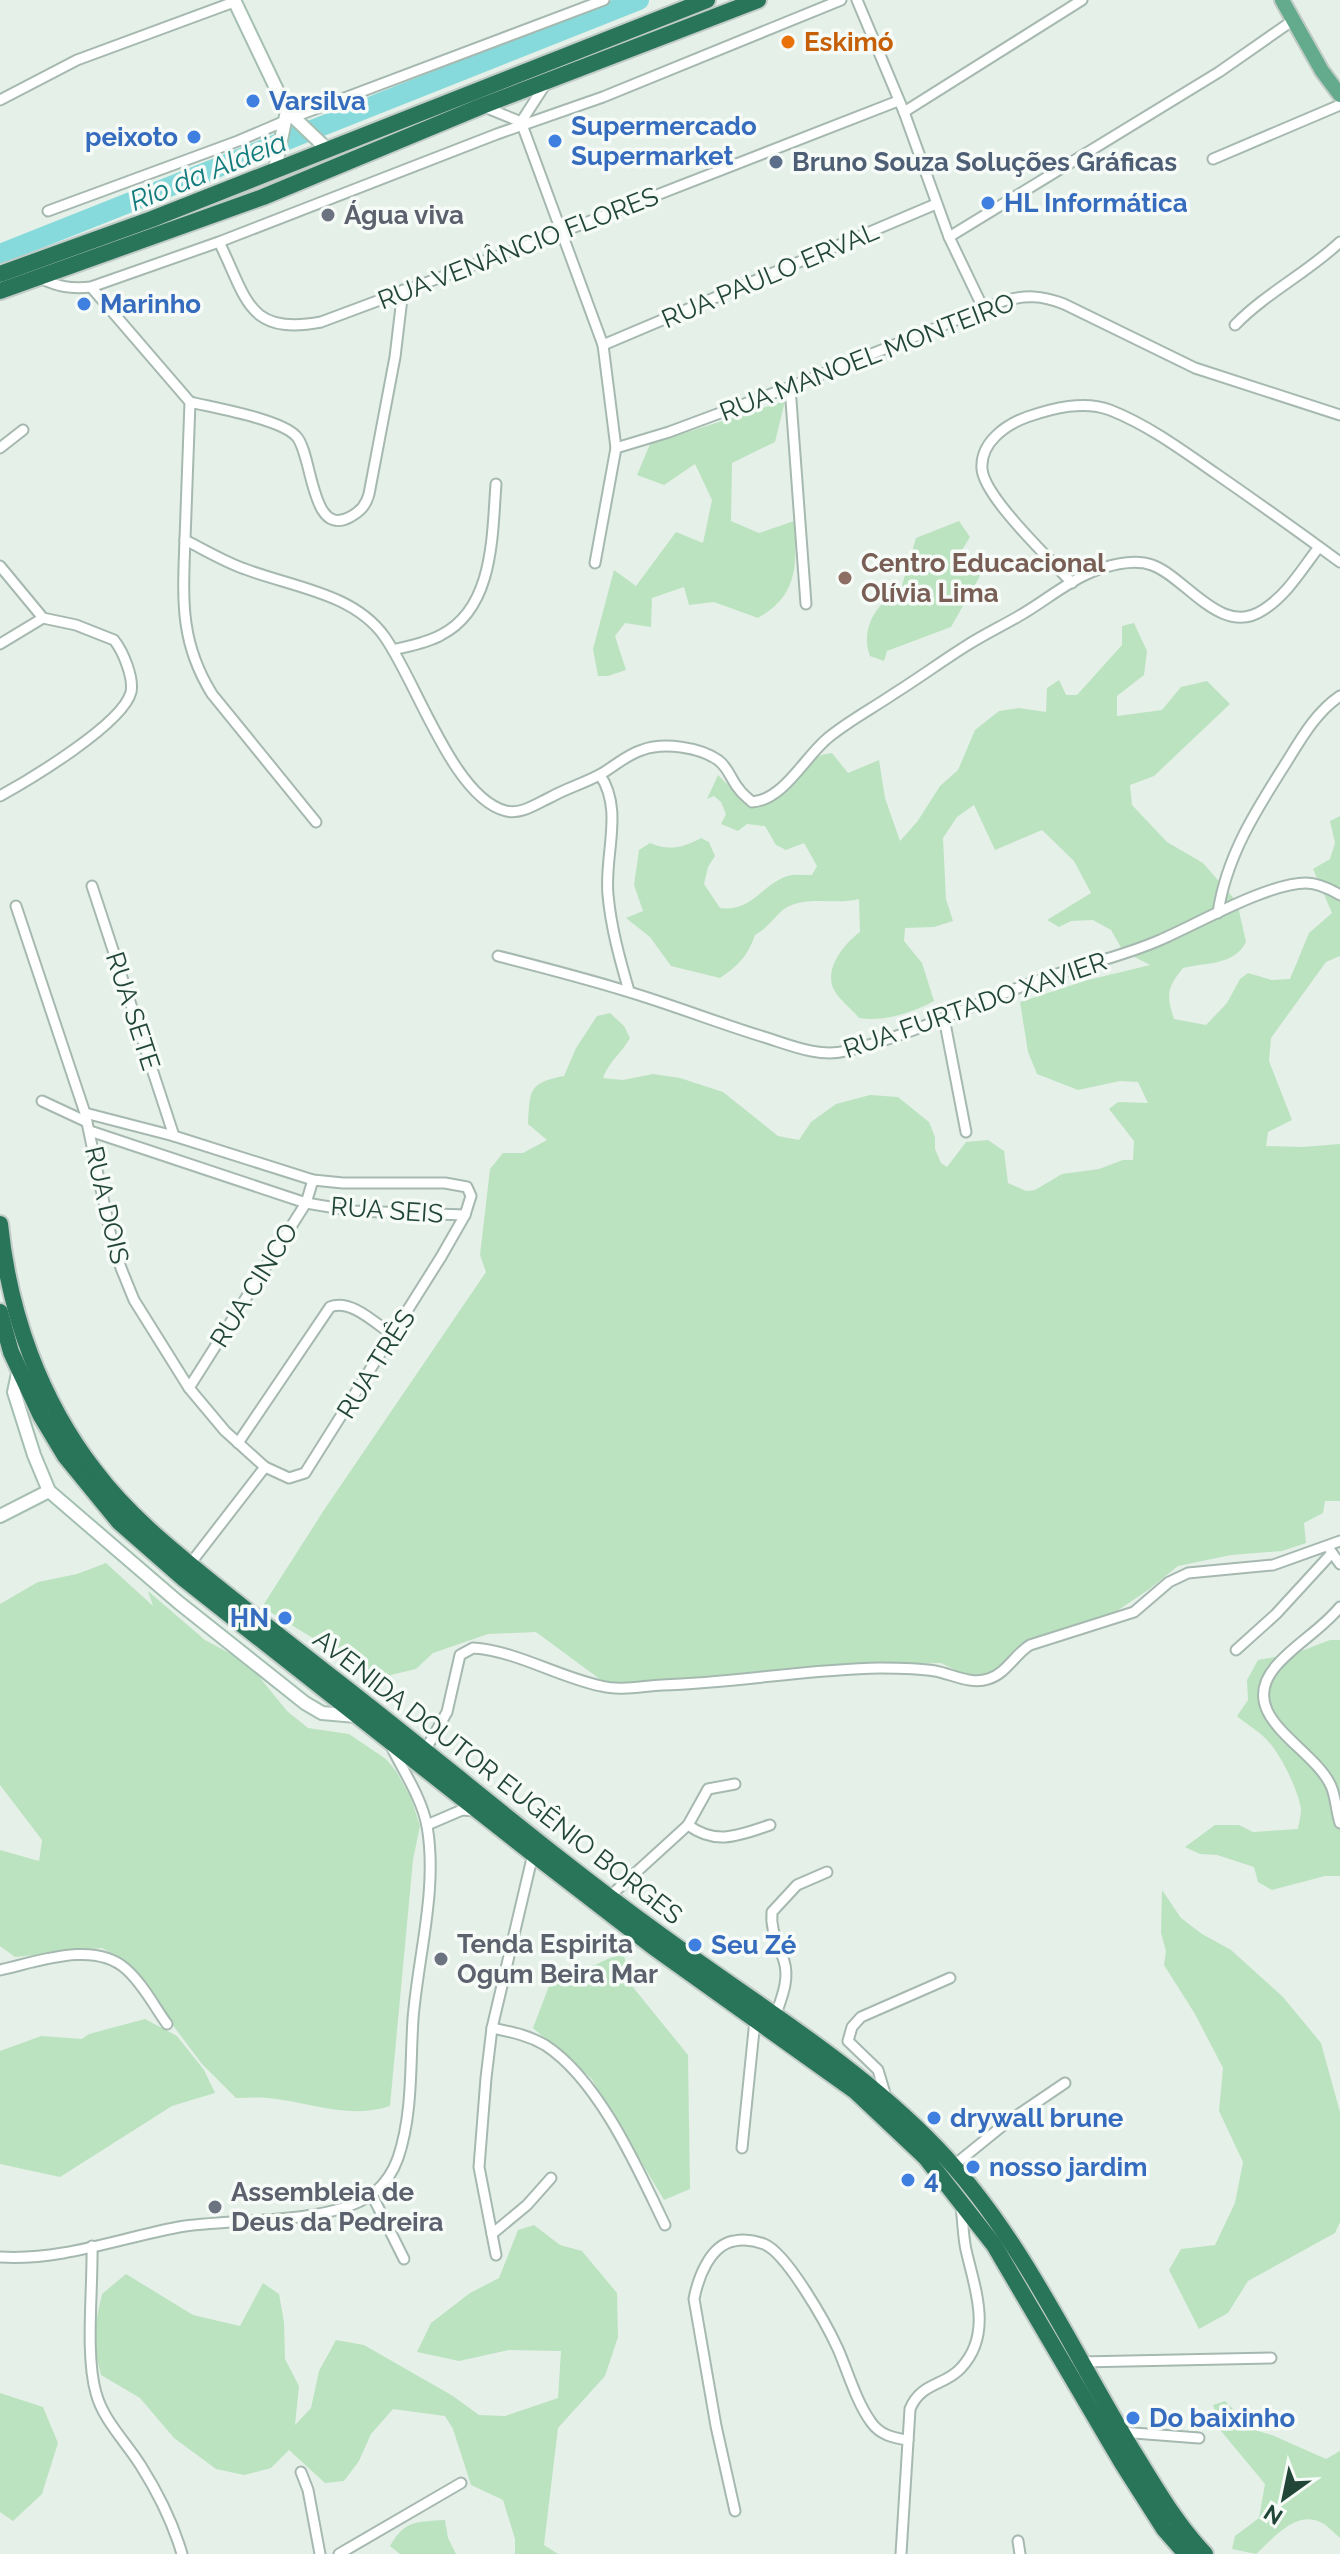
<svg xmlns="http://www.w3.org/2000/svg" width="1340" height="2554" font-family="Raleway,sans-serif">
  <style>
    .green { fill: #bce3c0 }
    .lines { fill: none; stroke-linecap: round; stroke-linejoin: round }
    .river { stroke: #87dadb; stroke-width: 20 }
    .street-casing { stroke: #a6b9b0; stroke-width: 13 }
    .secondary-casing { stroke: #a5c0b2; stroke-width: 16 }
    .primary-casing { stroke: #c1cbc7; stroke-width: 18 }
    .highway-casing { stroke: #c1cbc7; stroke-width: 20 }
    .street { stroke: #fff; stroke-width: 9 }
    .secondary { stroke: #fff; stroke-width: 12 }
    .primary { stroke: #64ab8e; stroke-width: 14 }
    .highway { stroke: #29755a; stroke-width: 16 }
    .food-dot { fill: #e8710a; stroke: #f6fbf8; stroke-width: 3 }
    .shop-dot { fill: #3f7fe0; stroke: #f6fbf8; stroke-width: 3 }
    .service-dot { fill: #5c6f8a; stroke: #f6fbf8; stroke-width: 3 }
    .worship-dot { fill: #6b7280; stroke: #f6fbf8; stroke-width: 3 }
    .education-dot { fill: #8d6e63; stroke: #f6fbf8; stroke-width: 3 }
    .labels { text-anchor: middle; stroke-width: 7; stroke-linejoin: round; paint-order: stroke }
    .food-label { font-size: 26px; font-weight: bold; fill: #c56008; stroke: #f6fbf8; text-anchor: start }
    .shop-label { font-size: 26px; font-weight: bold; fill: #366cbe; stroke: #f6fbf8; text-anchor: start }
    .service-label { font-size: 26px; font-weight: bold; fill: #4e5e75; stroke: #f6fbf8; text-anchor: start }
    .worship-label { font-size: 26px; font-weight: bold; fill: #5b616d; stroke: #f6fbf8; text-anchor: start }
    .street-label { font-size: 26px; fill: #214536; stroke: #f6fbf8 }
    .education-label { font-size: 26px; font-weight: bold; fill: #785e54; stroke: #f6fbf8; text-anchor: start }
    .water-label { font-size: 28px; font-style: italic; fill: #127b7d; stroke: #f6fbf8 }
  </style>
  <rect width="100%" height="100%" fill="#e5f0e9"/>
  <g class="green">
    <path d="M785 401 775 442 732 463 731 521 759 533 794 521C797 563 799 595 758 618L714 602 689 605 684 587 652 598 651 627 625 623 615 636 626 670 608 676H598L593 649 614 570 636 586 676 532 703 543 712 500 695 464 664 485 637 475 650 444Z"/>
    <path d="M959 521 970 537 956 560H989L951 627 887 651 884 661 870 656C860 629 876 602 900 592L916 538Z"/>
    <path d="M1134 623 1147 651 1144 675 1117 696V716L1162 710 1181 687 1207 681 1230 704 1154 776 1130 785 1132 805 1167 842 1203 863 1237 902 1246 942C1234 966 1206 962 1183 968 1167 988 1166 994 1174 1019L1206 1025 1227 1003 1240 979 1248 973 1272 980 1290 979 1309 933 1332 913 1313 869 1330 859 1335 843 1330 821 1340 816V956L1326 962 1271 1038 1269 1061 1292 1120 1268 1132 1266 1146 1302 1147 1340 1144V1501H1325L1323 1513 1304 1523 1306 1543 1282 1551 1231 1555 1178 1566 1148 1590 1105 1619 1053 1632 1010 1654 995 1674 967 1676 941 1663 841 1665 787 1668 700 1680 617 1683 601 1680 536 1632 488 1634 433 1653 416 1669 378 1678 262 1607 324 1510 486 1272 480 1255 490 1169 503 1153H523L547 1140 528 1124C530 1090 528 1083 564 1076L576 1048 597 1016 610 1013 624 1026 630 1038C622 1053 609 1061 603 1078L623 1080 653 1074 680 1078 723 1092 778 1136 799 1140 811 1122 836 1104 870 1095 898 1097 929 1122 935 1137V1149L941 1163 947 1167 966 1142 988 1140 1004 1151 1008 1183 1026 1191 1035 1190 1062 1174 1099 1169 1123 1160H1133L1134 1141 1109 1109 1118 1102 1148 1103 1138 1082 1120 1081 1078 1090 1037 1074 1028 1052 1020 1002 1088 980 1150 965 1123 951 1111 930 1093 920 1071 921 1059 927 1047 920 1091 893 1074 861 1042 830 995 850 974 805 957 817 943 838 946 899 953 921 934 927 905 928 904 941 922 963 934 1001C912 1013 883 1022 859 1018 852 1009 837 998 833 988 825 967 844 944 860 932L859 899C836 905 812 896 789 906 777 912 769 928 755 935 748 956 737 967 720 978L671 966 650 937 626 918 643 911 634 885 639 850 650 843C668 851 683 848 701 838L709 842 715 856 708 867 704 884 720 908C752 912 760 886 787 876 794 874 804 875 812 875L817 866 804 843 786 850 776 845 765 826 747 824 738 831 721 824 726 814 721 802 714 796 707 799 718 775 735 792 766 798C786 778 802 757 832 753L848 773 879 760 885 798 900 841 917 822 940 786 958 770 975 730 999 711 1019 708 1046 712 1047 688 1059 680 1066 695H1077L1122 645V626Z"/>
    <path d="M106 1563 153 1606 148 1591 205 1640 248 1663 287 1711 308 1728 349 1734 386 1759 396 1771 411 1798 420 1826 413 1860 390 2106C347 2120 311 2102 268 2098 257 2097 247 2098 236 2098L202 2064 124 1960 102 1948 15 1957 0 1946V1850L39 1861 42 1840 0 1785V1604L38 1582 77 1574Z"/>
    <path d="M1330 1640H1340V1876H1325L1272 1890 1258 1882 1254 1867 1217 1855 1200 1854 1185 1847 1215 1825H1239L1253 1832 1298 1829C1299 1823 1301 1815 1301 1810 1299 1791 1280 1753 1267 1740 1260 1732 1246 1724 1237 1716L1248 1700 1247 1680 1258 1660 1296 1653Z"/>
    <polygon points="1162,1890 1181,1918 1202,1934 1231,1950 1283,1997 1321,2043 1340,2112 1340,2222 1335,2233 1248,2281 1228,2313 1199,2329 1169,2270 1181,2249 1215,2245 1235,2203 1243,2162 1219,2111 1223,2068 1195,2014 1164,1965 1166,1951 1161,1933"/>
    <polygon points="623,1952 632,1986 688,2055 690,2189 664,2200 591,2078 533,2028 549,1986"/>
    <polygon points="145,2019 177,2036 204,2070 215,2093 172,2106 60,2177 0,2164 0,2051 41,2036 82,2039 89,2034"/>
    <polygon points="534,2225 560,2245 582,2251 617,2293 618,2337 605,2376 558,2428 544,2545 558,2554 515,2554 515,2539 503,2500 471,2485 453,2429 445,2416 393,2409 371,2434 359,2461 344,2481 325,2483 289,2450 271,2468 244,2475 216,2469 174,2438 140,2398 101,2375 92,2339 102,2294 126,2274 193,2315 240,2326 263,2283 279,2294 284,2322 285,2359 299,2386 295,2425 311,2408 319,2371 336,2340 364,2345 453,2396 479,2415 505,2416 558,2398 561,2351 509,2350 459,2361 417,2352 431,2323 470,2293 499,2278 518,2230"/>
    <polygon points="0,2393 43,2407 58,2443 42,2494 13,2521 0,2512"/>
    <path d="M1225 2401 1232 2408 1240 2426 1272 2435 1326 2459 1340 2451V2538C1334 2533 1327 2525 1320 2522 1295 2510 1272 2540 1256 2554L1232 2549 1235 2536 1259 2518 1265 2484 1221 2431 1213 2405Z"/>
    <path d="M445 2520 448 2538 456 2554H400L390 2546C405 2520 416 2522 445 2520Z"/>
  </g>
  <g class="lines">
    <polyline class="river" points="0,254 639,0"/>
    <defs>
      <g id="street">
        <polyline points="857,0 904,112 949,237 984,310"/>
        <polyline points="0,100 77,60 234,2"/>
        <polyline points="482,106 521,122 603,345 616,448 595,563"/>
        <polyline points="904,112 1082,0"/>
        <polyline points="294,117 604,0"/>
        <polyline points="521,122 545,85"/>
        <polyline points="1213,159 1340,105"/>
        <polyline points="48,211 238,141 285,121"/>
        <polyline points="949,237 1219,72 1292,21"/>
        <path d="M219 242C247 298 247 336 321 322L562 232 898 101"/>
        <path d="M40 278C58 287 71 289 91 287L219 242 497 134 603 97 841 0"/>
        <path d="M91 287 190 402C188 448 187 493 185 538 183 598 179 641 212 694L316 822"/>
        <path d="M1235 325C1266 293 1307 273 1340 242"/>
        <polyline points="603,345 936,204"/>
        <polyline points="790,387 806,604"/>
        <path d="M190 402C215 408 280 419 296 436 313 453 310 539 350 517 361 511 366 505 369 494L395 357 403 290"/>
        <polyline points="0,448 23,430"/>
        <path d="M616 448 669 432 790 387 1003 301C1026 295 1041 295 1064 304L1195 368 1340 415"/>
        <path d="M185 540C205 550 225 562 245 569 292 587 353 593 384 636 416 680 453 798 506 811 521 815 538 803 551 797 567 788 585 783 601 774 615 766 626 755 642 750 664 742 699 747 718 760 729 768 731 780 739 789 742 794 748 798 752 802 784 800 805 756 829 737 850 720 873 708 895 693 919 678 942 661 966 646 983 635 1002 626 1019 616 1042 603 1063 585 1087 574 1105 566 1132 558 1152 565 1186 577 1221 638 1263 610 1287 595 1302 569 1319 547"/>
        <path d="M0 566 43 618 76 625 114 640C123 651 134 678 131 692 123 724 29 780 0 796"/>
        <path d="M1072 583C1051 560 984 497 982 469 980 443 1005 425 1027 417 1053 408 1084 400 1110 410 1148 425 1182 450 1215 473 1257 502 1299 532 1340 562"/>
        <polyline points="0,644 43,618"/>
        <path d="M393 650C409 646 427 643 441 635 494 608 492 536 496 484"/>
        <path d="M600 775C624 810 604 855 608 895 611 928 620 960 629 991"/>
        <polyline points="92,886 174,1136"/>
        <polyline points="16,906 85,1113 111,1236 121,1268 134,1300 189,1388 225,1431 265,1467 289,1478 305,1473 441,1257 465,1215 471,1196 467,1187 445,1183 343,1183 313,1180 174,1136 85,1113"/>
        <path d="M1218 913C1226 857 1256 810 1286 763 1301 739 1316 712 1340 696"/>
        <path d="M498 956C541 967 584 978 626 991 673 1005 718 1023 764 1037 790 1045 819 1058 846 1051 911 1036 972 1004 1034 982 1076 966 1119 958 1160 940 1197 924 1268 883 1306 883 1318 883 1330 889 1340 895"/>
        <polyline points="944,1018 966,1132"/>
        <polyline points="42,1101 87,1122"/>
        <polyline points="90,1131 306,1203 354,1211 465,1215"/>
        <polyline points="189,1388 306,1203 313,1180"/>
        <path d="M238 1443 330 1307C351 1298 377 1325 394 1336"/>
        <polyline points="1330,1550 1340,1564"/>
        <polyline points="190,1564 265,1467"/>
        <path d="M1340 1607C1321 1630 1295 1644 1276 1666 1233 1716 1313 1746 1331 1786 1336 1797 1336 1811 1340 1823"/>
        <polyline points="1236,1650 1276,1614 1332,1553"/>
        <path d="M426 1749 447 1712 460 1655 473 1648C517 1651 558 1677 601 1686 620 1691 642 1686 662 1685 735 1683 807 1669 880 1668 898 1668 917 1668 935 1671 952 1674 971 1685 988 1679 1006 1674 1015 1654 1030 1645L1134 1612 1169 1582 1188 1573 1273 1565 1340 1541"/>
        <polyline points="427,1825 462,1810 476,1811"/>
        <path d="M688 1825C716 1846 740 1835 770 1825"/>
        <polyline points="609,1897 688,1825 708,1789 735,1784"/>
        <path d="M0 1970C37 1962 94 1940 126 1969 143 1984 154 2006 167 2024"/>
        <path d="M775 2017C781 1999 790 1980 784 1961 779 1944 770 1931 772 1912L797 1885 827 1872"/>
        <path d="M492 2028C511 2032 528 2035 545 2045 599 2080 638 2169 665 2225"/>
        <polyline points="887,2100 878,2070 848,2041 852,2027 861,2017 950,1978"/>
        <polyline points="742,2148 755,2020"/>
        <polyline points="953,2166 1006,2123 1065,2083"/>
        <polyline points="372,2195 404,2259"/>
        <polyline points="492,2234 527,2205 551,2178"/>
        <path d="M92 2246C93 2288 85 2355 96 2393 103 2420 126 2442 141 2466 158 2493 173 2523 182 2554"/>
        <polyline points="496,2255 479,2167 486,2078 492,2028 533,1854"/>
        <path d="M0 2257C61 2261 120 2238 179 2227 232 2218 333 2226 375 2192 387 2182 393 2172 398 2158 413 2114 410 2064 413 2019 418 1956 438 1889 427 1826 422 1799 404 1772 392 1748"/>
        <polyline points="1081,2362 1271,2358"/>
        <polyline points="1121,2432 1199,2438"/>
        <polyline points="301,2472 308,2490 320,2554"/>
        <path d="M735 2511 716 2426 694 2299C698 2278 710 2245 734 2241 744 2239 754 2240 764 2244 787 2253 827 2325 838 2349 848 2372 856 2401 871 2422 880 2435 893 2438 908 2440"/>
        <polyline points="1018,2541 1020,2554"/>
        <polyline points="339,2554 461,2483"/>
        <path d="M901 2554 910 2409C921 2382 945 2386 961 2368 993 2334 975 2289 966 2250 963 2236 963 2221 961 2207"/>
      </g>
      <g id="secondary">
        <polyline points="234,0 287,111 327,149"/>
        <polyline points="275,169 287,111"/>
        <polyline points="19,1369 14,1392 34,1455 49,1491 178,1602 305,1703 322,1713 356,1716"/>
        <polyline points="0,1516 49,1491"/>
      </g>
      <polyline id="primary" points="1282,0 1322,71 1340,95"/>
      <g id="highway">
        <polyline points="0,274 152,219 707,0"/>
        <polyline points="0,291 263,197 482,106 758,0"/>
        <path d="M0 1224C9 1313 40 1400 95 1471 128 1515 172 1550 215 1585 251 1614 287 1642 324 1671 436 1757 543 1850 658 1933 752 2002 855 2063 936 2147 1021 2235 1072 2352 1136 2456 1157 2490 1177 2525 1205 2554"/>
        <polyline points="0,1312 11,1352 41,1416 65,1456 119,1522 184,1579 533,1854 652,1946 855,2091 926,2158 994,2245 1122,2463 1164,2529 1186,2554"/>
      </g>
    </defs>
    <use href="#street" class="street-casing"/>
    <use href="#secondary" class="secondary-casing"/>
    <use href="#primary" class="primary-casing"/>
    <use href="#highway" class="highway-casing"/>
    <use href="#street" class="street"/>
    <use href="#secondary" class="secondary"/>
    <use href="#primary" class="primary"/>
    <use href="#highway" class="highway"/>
  </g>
  <circle class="food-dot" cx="788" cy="42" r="8"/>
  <g class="shop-dot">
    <circle cx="253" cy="101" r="8"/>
    <circle cx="194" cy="137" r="8"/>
    <circle cx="555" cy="141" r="8"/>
    <circle cx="988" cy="203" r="8"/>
    <circle cx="84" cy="304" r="8"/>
    <circle cx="285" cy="1618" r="8"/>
    <circle cx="695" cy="1945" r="8"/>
    <circle cx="934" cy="2118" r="8"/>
    <circle cx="973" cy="2167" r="8"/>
    <circle cx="908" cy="2180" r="8"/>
    <circle cx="1133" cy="2418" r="8"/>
  </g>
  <circle class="service-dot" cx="776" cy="162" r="8"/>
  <g class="worship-dot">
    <circle cx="328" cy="215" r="8"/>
    <circle cx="441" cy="1959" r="8"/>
    <circle cx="215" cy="2207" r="8"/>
  </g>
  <circle class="education-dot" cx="845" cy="578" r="8"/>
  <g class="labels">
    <g class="food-label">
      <text x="804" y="51">Eskimó</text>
    </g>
    <g class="shop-label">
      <text x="269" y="110">Varsilva</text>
      <text x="571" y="135">Supermercado<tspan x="571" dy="30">Supermarket</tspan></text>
      <text x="178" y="146" text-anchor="end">peixoto</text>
      <text x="1004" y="212">HL Informática</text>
      <text x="100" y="313">Marinho</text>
      <text x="269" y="1627" text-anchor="end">HN</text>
      <text x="711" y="1954">Seu Zé</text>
      <text x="950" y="2127">drywall brune</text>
      <text x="989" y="2176">nosso jardim</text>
      <text x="924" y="2189">4</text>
      <text x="1149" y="2427">Do baixinho</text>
    </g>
    <g class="service-label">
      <text x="792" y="171">Bruno Souza Soluções Gráficas</text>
    </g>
    <g class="worship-label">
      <text x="344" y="224">Água viva</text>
      <text x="457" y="1953">Tenda Espirita<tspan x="457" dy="30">Ogum Beira Mar</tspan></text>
      <text x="231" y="2201">Assembleia de<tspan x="231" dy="30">Deus da Pedreira</tspan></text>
    </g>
    <g class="street-label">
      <text transform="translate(518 248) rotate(-21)" y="9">RUA VENÂNCIO FLORES</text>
      <text transform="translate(770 275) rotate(-23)" y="9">RUA PAULO ERVAL</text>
      <text transform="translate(867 357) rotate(-21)" y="9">RUA MANOEL MONTEIRO</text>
      <text transform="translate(975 1005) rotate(-19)" y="9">RUA FURTADO XAVIER</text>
      <text transform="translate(133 1011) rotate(72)" y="9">RUA SETE</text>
      <text transform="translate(107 1205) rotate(77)" y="9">RUA DOIS</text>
      <text transform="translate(387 1210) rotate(4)" y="9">RUA SEIS</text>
      <text transform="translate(254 1285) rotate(-58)" y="9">RUA CINCO</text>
      <text transform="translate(376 1364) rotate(-58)" y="9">RUA TRÊS</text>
      <text transform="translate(498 1777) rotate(38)" y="9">AVENIDA DOUTOR EUGÊNIO BORGES</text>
    </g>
    <g class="education-label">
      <text x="861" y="572">Centro Educacional<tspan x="861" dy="30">Olívia Lima</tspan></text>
    </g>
    <g class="water-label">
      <text transform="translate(208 171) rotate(-22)" y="10">Rio da Aldeia</text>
    </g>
  </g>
  <g transform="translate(1284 2498) rotate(213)" stroke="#f6fbf8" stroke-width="6" paint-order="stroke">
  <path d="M0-6L14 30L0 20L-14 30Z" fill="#214536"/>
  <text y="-12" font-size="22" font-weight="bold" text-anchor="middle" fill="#214536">N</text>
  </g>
</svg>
